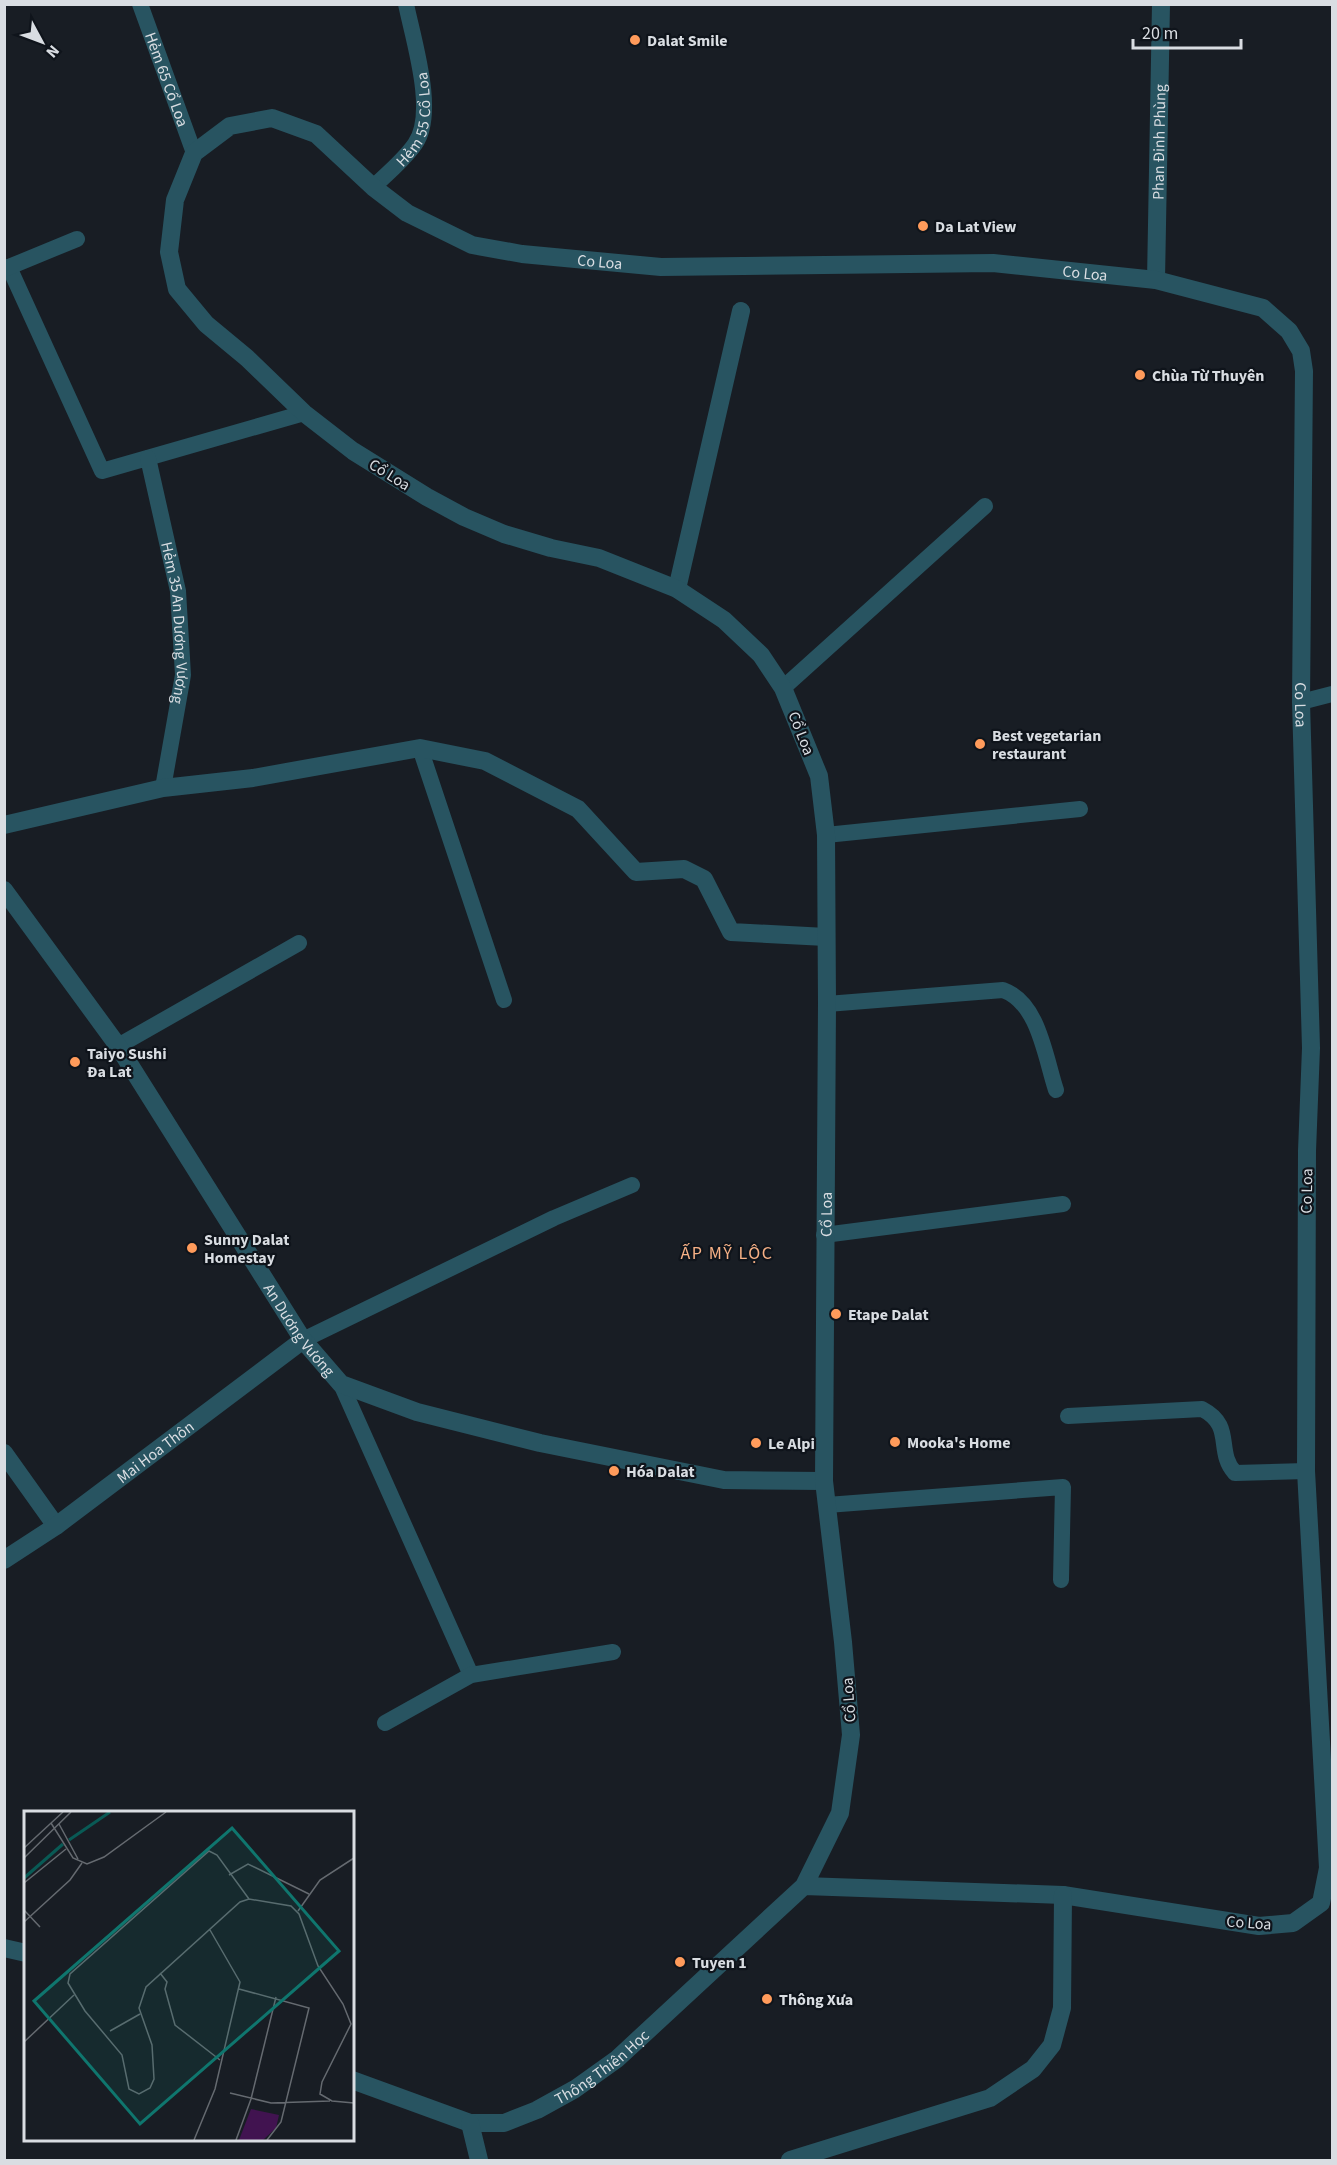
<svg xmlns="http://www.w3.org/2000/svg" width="1337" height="2165" font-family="'Source Sans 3',sans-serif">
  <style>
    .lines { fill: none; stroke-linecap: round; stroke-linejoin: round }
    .service { stroke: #285461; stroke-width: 16 }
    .minor { stroke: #285461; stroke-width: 18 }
    .poi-dot { fill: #ff9b5b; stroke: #0f141b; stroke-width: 2 }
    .labels { text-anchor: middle; stroke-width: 4.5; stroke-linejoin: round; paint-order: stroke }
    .poi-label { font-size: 16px; font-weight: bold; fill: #d9dde2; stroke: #0f141b; text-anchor: start }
    .street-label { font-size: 16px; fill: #d9dde2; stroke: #0f141b }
    .neighbourhood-label { font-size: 18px; letter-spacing: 1.5px; fill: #f7b186; stroke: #0f141b }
    .inset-river { fill: none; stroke: #095a55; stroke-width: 3 }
    .inset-road { fill: none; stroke: #656a70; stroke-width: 1.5 }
    .view { fill: #0f766e; fill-opacity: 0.15; stroke: #0f766e; stroke-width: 3 }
    .inset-edge { fill: none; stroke: #d9dde2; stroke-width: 3 }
  </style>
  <rect width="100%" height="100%" fill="#181d24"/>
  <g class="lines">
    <g class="service">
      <path id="s1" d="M140 4 194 153"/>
      <path id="s2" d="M373 187C387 174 404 160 415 144 437 113 413 39 406 4"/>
      <polyline points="9,267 102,471 304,413"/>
      <polyline points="4,269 77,239"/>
      <path id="s3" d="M148 458 178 591 183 675 163 788"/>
      <polyline points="783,688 985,506"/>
      <polyline points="1301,702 1332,694"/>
      <polyline points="420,748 504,1000"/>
      <polyline points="826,835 1080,809"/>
      <path d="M827 1004 1003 990C1039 1003 1045 1057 1056 1090"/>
      <polyline points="118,1046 299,943"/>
      <polyline points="824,1235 1063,1204"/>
      <polyline points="303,1340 554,1218 632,1185"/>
      <polyline points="341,1384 471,1675"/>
      <path d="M1068 1416 1202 1409C1235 1426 1215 1451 1235 1473L1306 1471"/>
      <polyline points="827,1505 1063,1487 1061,1580"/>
      <polyline points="385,1723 471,1675 613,1652"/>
    </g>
    <g class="minor">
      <path id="s4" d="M1156 280 1161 4"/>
      <polyline points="677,589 741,311"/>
      <polyline points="4,825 163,788 253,778 420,748 485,761 578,809 636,872 684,869 704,879 731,932 826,937"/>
      <path id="s5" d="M4 890 118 1046 303 1340 341 1384 417 1412 540 1443 724 1480 824 1481"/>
      <polyline points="4,1453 56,1526"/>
      <path id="s6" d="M4 1560 56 1526 303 1340"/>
      <polyline points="4,1948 26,1953"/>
      <path id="s7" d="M352 2080 470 2123H504L537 2110 575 2089 617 2059 804 1886 840 1813 851 1735 843 1642 824 1481 827 1004 826 835 819 776 783 688 761 655 724 620 677 589 599 558 551 548 504 534 464 517 427 497 353 451 304 413 247 358 206 324 177 289 169 252 175 200 194 153 230 126 272 118 316 134 373 187 407 213 472 245 522 254 661 267 993 263 1156 280 1263 308 1289 331 1301 351 1304 371 1301 702 1311 1048 1307 1151 1306 1471 1328 1868 1321 1903 1293 1923 1259 1926 1063 1895 804 1886"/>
      <polyline points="470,2123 479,2160"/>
      <polyline points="790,2160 990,2098 1033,2069 1052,2045 1062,2008 1063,1895"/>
    </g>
  </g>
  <g class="poi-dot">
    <circle cx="635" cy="40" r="6"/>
    <circle cx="923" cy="226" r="6"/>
    <circle cx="1140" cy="375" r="6"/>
    <circle cx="980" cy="744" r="6"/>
    <circle cx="75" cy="1062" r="6"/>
    <circle cx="192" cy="1248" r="6"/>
    <circle cx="836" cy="1314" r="6"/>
    <circle cx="895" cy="1442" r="6"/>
    <circle cx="756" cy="1443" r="6"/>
    <circle cx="614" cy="1471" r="6"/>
    <circle cx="680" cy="1962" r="6"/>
    <circle cx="767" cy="1999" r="6"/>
  </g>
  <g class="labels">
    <g class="poi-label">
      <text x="647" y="46">Dalat Smile</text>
      <text x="935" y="232">Da Lat View</text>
      <text x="1152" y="381">Chùa Từ Thuyên</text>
      <text x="992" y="741">Best vegetarian<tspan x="992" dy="18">restaurant</tspan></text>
      <text x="87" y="1059">Taiyo Sushi<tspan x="87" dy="18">Đa Lat</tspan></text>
      <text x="204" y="1245">Sunny Dalat<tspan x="204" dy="18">Homestay</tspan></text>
      <text x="848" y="1320">Etape Dalat</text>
      <text x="907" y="1448">Mooka's Home</text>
      <text x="768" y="1449">Le Alpi</text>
      <text x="626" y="1477">Hóa Dalat</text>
      <text x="692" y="1968">Tuyen 1</text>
      <text x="779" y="2005">Thông Xưa</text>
    </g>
    <g class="street-label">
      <text dy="6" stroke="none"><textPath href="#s1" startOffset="80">Hẻm 65 Cổ Loa</textPath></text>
      <text dy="6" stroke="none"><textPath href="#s2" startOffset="84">Hẻm 55 Cổ Loa</textPath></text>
      <text dy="6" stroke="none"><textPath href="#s4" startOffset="138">Phan Đinh Phùng</textPath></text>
      <text dy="6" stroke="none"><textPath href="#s7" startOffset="3100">Co Loa</textPath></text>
      <text dy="6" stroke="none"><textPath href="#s7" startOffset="3586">Co Loa</textPath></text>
      <text transform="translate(390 474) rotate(32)" y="6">Cổ Loa</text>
      <text dy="6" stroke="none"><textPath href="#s3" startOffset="168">Hẻm 35 An Dương Vương</textPath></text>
      <text dy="6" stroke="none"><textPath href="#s7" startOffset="4180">Co Loa</textPath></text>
      <text transform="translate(802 733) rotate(68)" y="6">Cổ Loa</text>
      <text transform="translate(1306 1191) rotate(-89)" y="6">Co Loa</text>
      <text dy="6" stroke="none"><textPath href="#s7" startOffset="1227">Cổ Loa</textPath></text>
      <text dy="6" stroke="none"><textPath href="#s5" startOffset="530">An Dương Vương</textPath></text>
      <text dy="6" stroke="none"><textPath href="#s6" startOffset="186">Mai Hoa Thôn</textPath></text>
      <text transform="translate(848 1700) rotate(-94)" y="6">Cổ Loa</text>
      <text transform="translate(1249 1922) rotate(4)" y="6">Co Loa</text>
      <text dy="6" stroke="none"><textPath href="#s7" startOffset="273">Thông Thiên Học</textPath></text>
    </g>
    <g class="neighbourhood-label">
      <text x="727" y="1259">ẤP MỸ LỘC</text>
    </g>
  </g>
  <g transform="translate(24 1811)">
    <rect width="330" height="330" fill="#181d24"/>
    <path d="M227 298 255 304 252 317 239 329H215Z" fill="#411350"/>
    <path class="inset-river" d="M45 29 86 1M0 67 39 33"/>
    <path class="inset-road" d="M27 12 49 47 63 53 80 46 142 1M35 13 54 48M0 37 39 1M0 47 47 1M205 64 224 53 285 83M0 72 42 38M225 88 193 44 185 40 46 163 44 172 61 200 98 244 105 278 115 283 126 277 130 268 128 234 115 197 122 176 216 91 225 88 267 95 275 103 294 155 319 193 327 213 298 271 296 283 308 290 330 292M0 99 16 116M274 100 296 69 330 47M0 111 46 69 58 52M136 162 143 171 141 178 151 214 196 249M215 178 285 197 257 311 243 329M86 220 116 203M0 231 50 184M206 282 247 292 306 290M170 329 191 278 216 171 186 119M212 329 227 288 252 186"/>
    <path class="view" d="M208 17 315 140 116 313 10 190Z"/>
    <rect width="330" height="330" class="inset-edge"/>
  </g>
  <rect width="1337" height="2165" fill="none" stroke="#d9dde2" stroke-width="12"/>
  <g transform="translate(42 42) rotate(131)" stroke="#0f141b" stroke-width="4.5" paint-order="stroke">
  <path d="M0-4.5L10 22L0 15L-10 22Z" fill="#d9dde2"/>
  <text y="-9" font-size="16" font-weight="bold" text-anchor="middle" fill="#d9dde2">N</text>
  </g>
  <path d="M1133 39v9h108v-9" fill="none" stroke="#d9dde2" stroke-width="3"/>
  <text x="1142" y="39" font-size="18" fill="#d9dde2" stroke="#0f141b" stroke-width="4.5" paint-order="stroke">20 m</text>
</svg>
